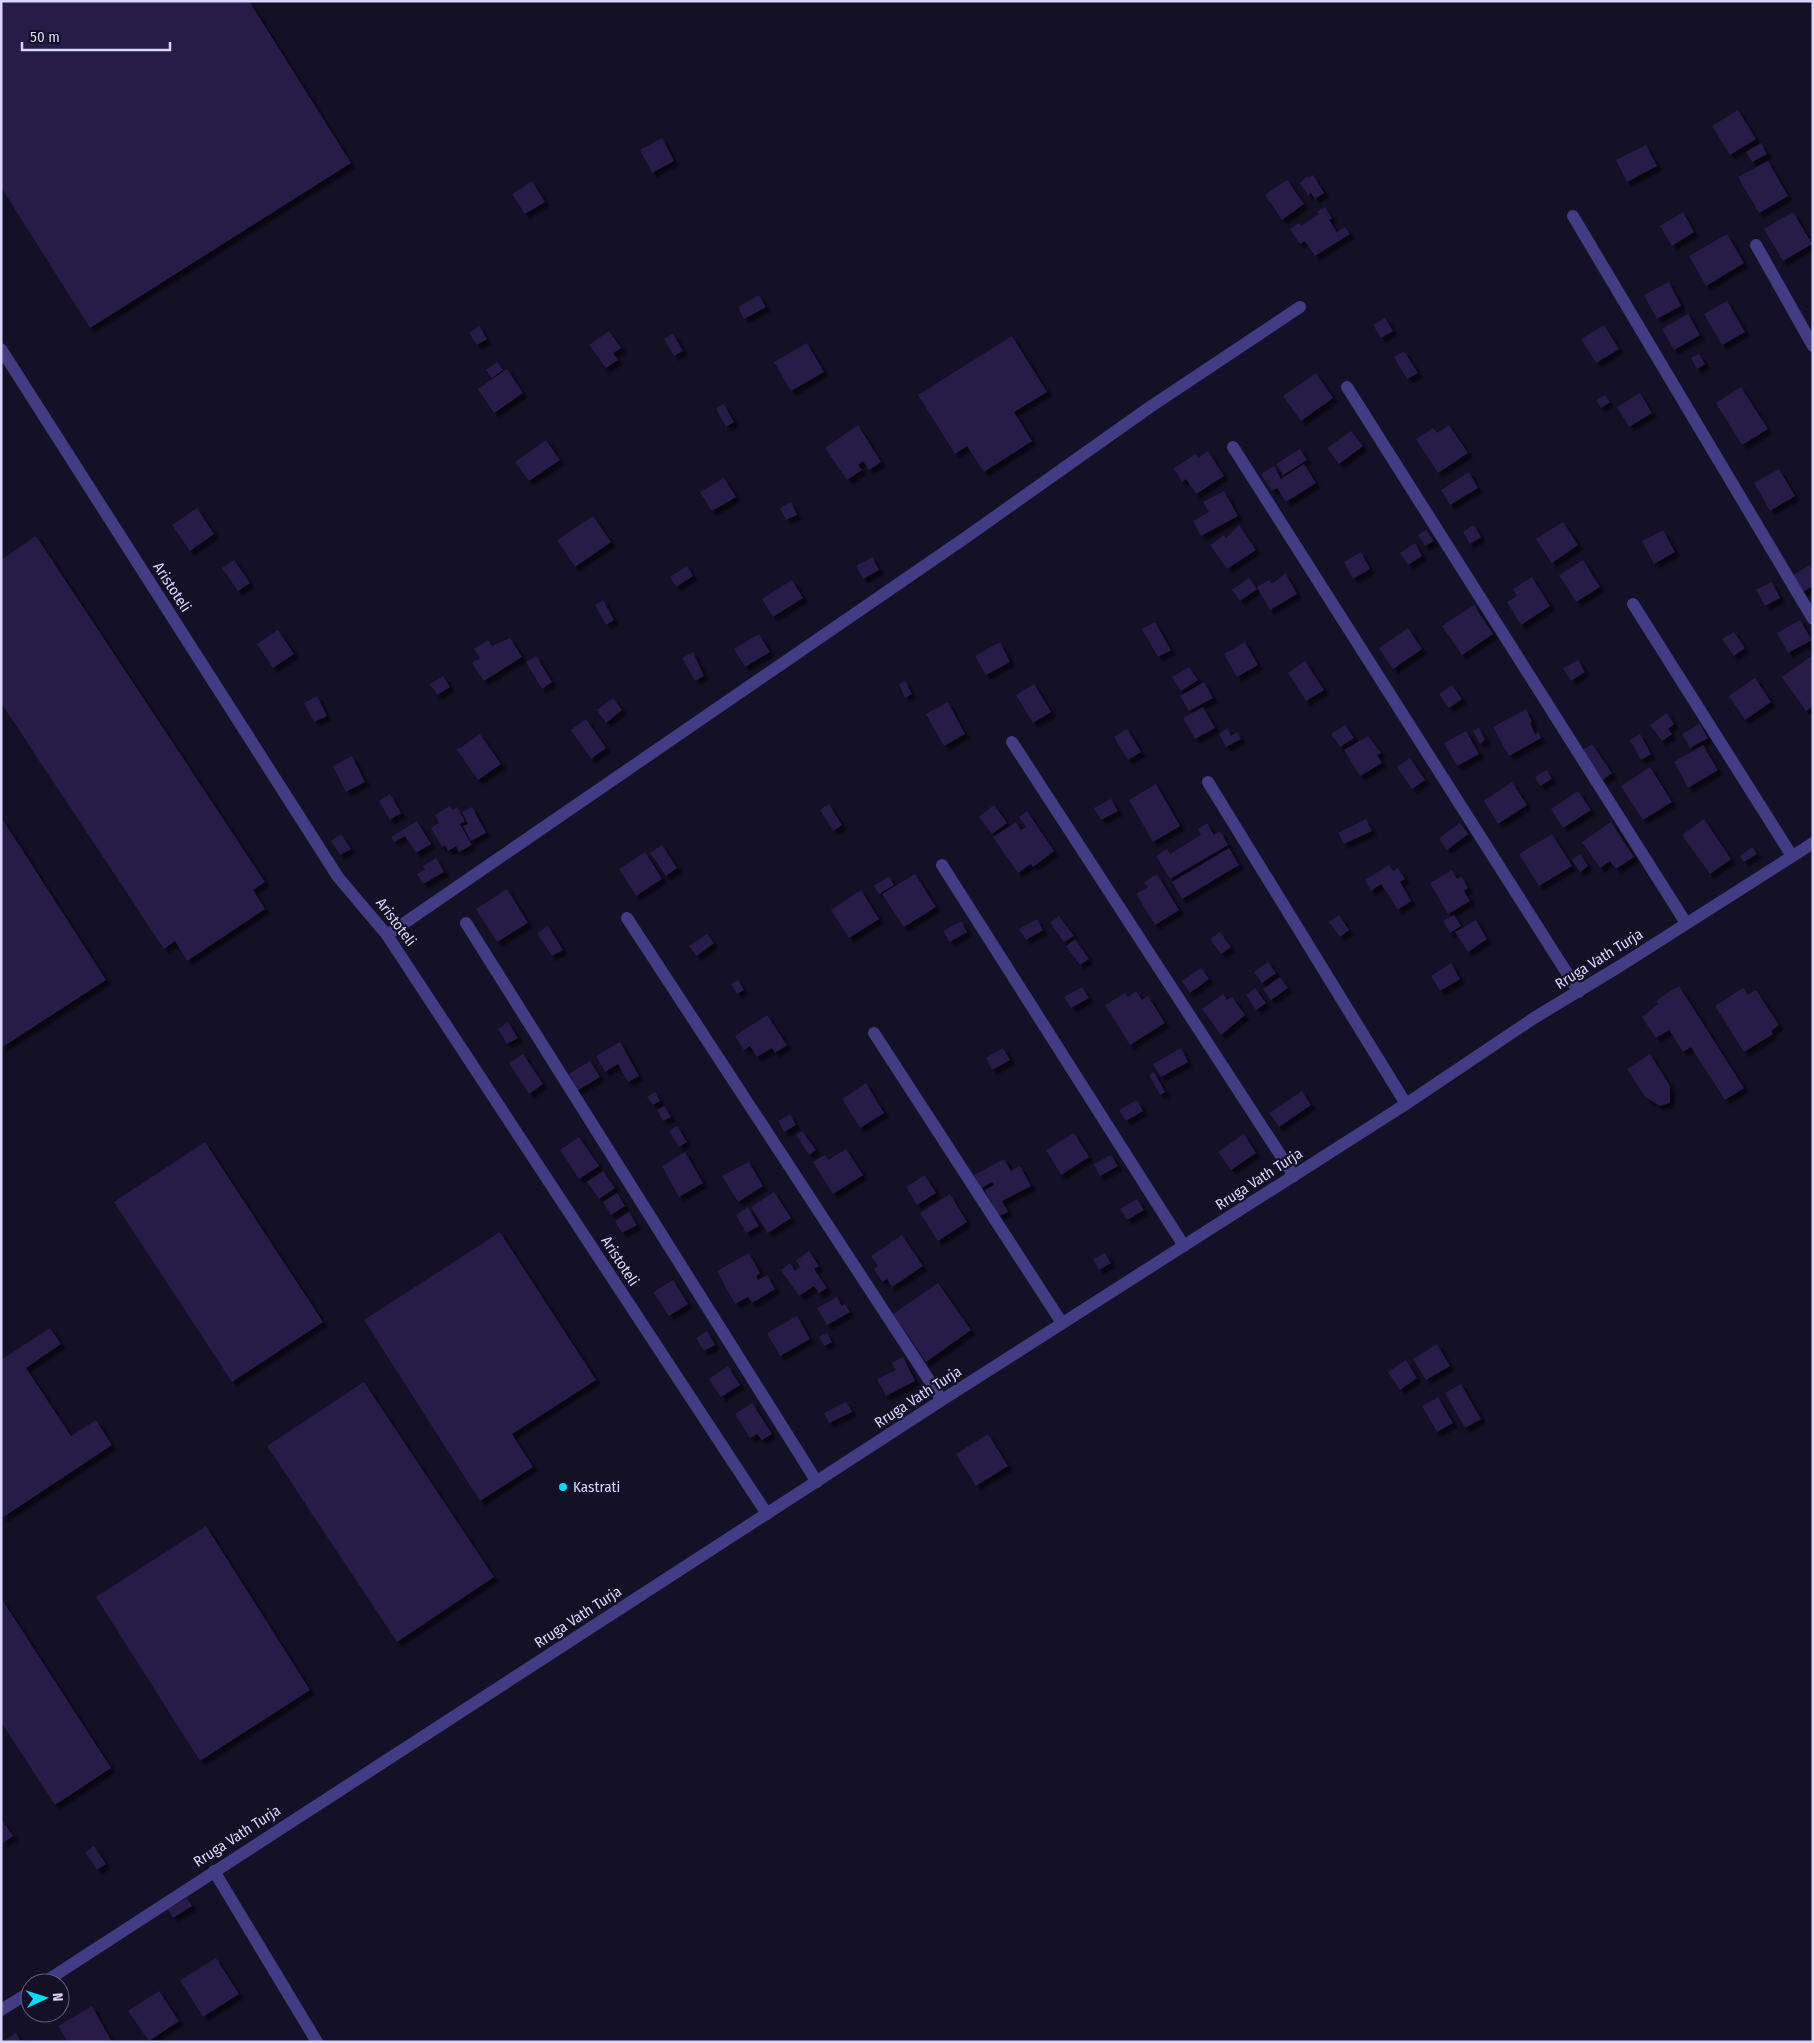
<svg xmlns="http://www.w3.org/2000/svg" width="1814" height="2043" font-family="'Fira Sans Condensed',sans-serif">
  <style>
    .building { fill: #261c46; filter: url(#shadow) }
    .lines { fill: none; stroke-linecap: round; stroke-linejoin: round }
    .minor { stroke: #413c83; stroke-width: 12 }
    .poi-dot { fill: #07d9f8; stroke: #141025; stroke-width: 2 }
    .labels { text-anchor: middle; stroke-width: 4.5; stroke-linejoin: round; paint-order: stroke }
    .street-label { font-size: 15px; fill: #dbd5fe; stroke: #141025 }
    .poi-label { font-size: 15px; fill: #dbd5fe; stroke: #141025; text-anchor: start }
  </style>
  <defs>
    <filter id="shadow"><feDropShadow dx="4.5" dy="4.5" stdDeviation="1" flood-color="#0009"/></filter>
  </defs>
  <rect width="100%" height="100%" fill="#141025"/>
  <g class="building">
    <polygon points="1,1 249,1 351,163 90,328 1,187"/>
    <polygon points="1738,110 1756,139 1730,155 1712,126"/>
    <polygon points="662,138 674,161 652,173 640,150"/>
    <polygon points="1761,143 1767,154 1752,162 1746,152"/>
    <polygon points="1646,145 1657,166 1627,182 1616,160"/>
    <polygon points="1768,161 1788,196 1759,213 1738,177"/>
    <polygon points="1313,175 1324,193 1315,199 1311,193 1308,196 1300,183 1307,176 1308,178"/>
    <polygon points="1287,180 1304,204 1282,220 1265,195"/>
    <polygon points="532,181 545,202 525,214 512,194"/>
    <polygon points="1325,207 1332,218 1329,220 1337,232 1345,227 1350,234 1315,256 1305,241 1300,244 1290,229 1299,223 1301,226 1319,214 1317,212"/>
    <polygon points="1683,212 1694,232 1672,246 1660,226"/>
    <polygon points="1793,212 1812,244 1783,261 1764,229"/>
    <polygon points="1727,234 1744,263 1706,286 1689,256"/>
    <polygon points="1669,282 1681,306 1657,319 1644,295"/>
    <polygon points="759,295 766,307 744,319 738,307"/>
    <polygon points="1727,301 1745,332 1722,345 1704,314"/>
    <polygon points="1688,314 1700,335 1674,350 1662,329"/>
    <polygon points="1385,318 1393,331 1381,338 1373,325"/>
    <polygon points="1604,325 1619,349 1596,363 1581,339"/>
    <polygon points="479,326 487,339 477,345 469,333"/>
    <polygon points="609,331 621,348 613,353 618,360 606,368 589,345"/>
    <polygon points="673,334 683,351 674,356 664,339"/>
    <polygon points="1012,336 1047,392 1014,412 1032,441 984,472 967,446 955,454 918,395"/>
    <polygon points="807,343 824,372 791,391 774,362"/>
    <polygon points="1404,351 1418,373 1407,379 1394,357"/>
    <polygon points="1699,354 1705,364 1697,369 1691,358"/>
    <polygon points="497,362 503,370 492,378 486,370"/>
    <polygon points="507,369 523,393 494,413 478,389"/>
    <polygon points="1316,373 1333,398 1301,421 1283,396"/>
    <polygon points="1741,387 1768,429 1742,445 1716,403"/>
    <polygon points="1640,393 1652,413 1629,427 1617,407"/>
    <polygon points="1605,395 1610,402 1601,408 1596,400"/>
    <polygon points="724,404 734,422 726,427 716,409"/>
    <polygon points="858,425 881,462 869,470 863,461 858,465 862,470 847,480 825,448"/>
    <polygon points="1449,425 1468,453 1438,473 1416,439 1433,428 1437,433"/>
    <polygon points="1351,431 1363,446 1339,464 1327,448"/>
    <polygon points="546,440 560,460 529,481 515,462"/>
    <polygon points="1300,449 1307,460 1283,475 1276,464"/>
    <polygon points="1208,451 1224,476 1196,494 1186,479 1182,482 1174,468 1196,454 1198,458"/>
    <polygon points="1304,464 1316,483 1286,502 1277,488 1272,491 1261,474 1274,466 1281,479"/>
    <polygon points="1779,469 1795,496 1770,511 1754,483"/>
    <polygon points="1469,472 1478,488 1450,505 1441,490"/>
    <polygon points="724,478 736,497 712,511 700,492"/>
    <polygon points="1224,491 1238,516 1201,536 1193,521 1209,512 1203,502"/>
    <polygon points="791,502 797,515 786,520 780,508"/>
    <polygon points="197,508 214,534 190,551 172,525"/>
    <polygon points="593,516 611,542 575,567 557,540"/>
    <polygon points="1563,522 1578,545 1552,563 1536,539"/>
    <polygon points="1239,525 1256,550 1227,569 1210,545 1224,535 1226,538"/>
    <polygon points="1474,525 1481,537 1470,544 1463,532"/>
    <polygon points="1426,530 1434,541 1425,546 1418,535"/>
    <polygon points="1663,530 1675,552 1654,564 1642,541"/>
    <polygon points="36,536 265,882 253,890 265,909 187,961 175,941 164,949 1,703 1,560"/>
    <polygon points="1415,543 1422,556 1408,565 1400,553"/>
    <polygon points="1361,552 1370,569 1353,579 1344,562"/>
    <polygon points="872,557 879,570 863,579 856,566"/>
    <polygon points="234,560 250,583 238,591 222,568"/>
    <polygon points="1583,560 1600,587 1576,602 1559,575"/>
    <polygon points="1810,565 1813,570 1813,586 1803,592 1793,575"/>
    <polygon points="687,566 693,576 676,587 670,577"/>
    <polygon points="1285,573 1297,594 1270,610 1257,587 1269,580 1272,584"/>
    <polygon points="1532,577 1550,606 1521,625 1507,602 1517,596 1513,589"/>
    <polygon points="1249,578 1257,589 1240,601 1232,590"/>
    <polygon points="792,580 803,598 773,617 762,599"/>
    <polygon points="1772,582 1780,598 1765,606 1756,590"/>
    <polygon points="603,600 614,620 606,625 595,605"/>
    <polygon points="1474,605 1493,634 1462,655 1442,626"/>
    <polygon points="1800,620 1812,640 1788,653 1777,633"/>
    <polygon points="1155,622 1171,650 1158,657 1142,629"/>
    <polygon points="1408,628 1422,649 1393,669 1379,648"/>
    <polygon points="278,630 294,654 273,668 257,644"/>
    <polygon points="1734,632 1745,648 1734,656 1722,639"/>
    <polygon points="759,634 770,652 745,667 734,649"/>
    <polygon points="510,638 522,657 484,681 472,663 480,658 474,649 488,640 492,646"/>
    <polygon points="1000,642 1010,662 986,675 975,656"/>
    <polygon points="1245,642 1258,665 1237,677 1224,654"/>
    <polygon points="693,652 704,676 695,681 682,658"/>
    <polygon points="1813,655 1813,706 1806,711 1782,677"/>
    <polygon points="536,656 552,682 542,689 526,662"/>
    <polygon points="1578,660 1585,672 1571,681 1563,668"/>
    <polygon points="1305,661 1324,690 1306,701 1288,673"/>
    <polygon points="1189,667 1198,680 1181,691 1172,677"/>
    <polygon points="443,676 450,687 437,695 430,684"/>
    <polygon points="1755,678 1771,702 1745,720 1729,696"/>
    <polygon points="905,681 912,694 905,698 899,684"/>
    <polygon points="1204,682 1213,698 1189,711 1180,696"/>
    <polygon points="1034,684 1051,712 1033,723 1016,695"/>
    <polygon points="1452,685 1462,699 1449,708 1439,694"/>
    <polygon points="317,696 327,716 314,722 304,703"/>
    <polygon points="613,698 622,710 606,723 597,710"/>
    <polygon points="948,702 965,734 944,746 926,714"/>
    <polygon points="1203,707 1215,728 1195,739 1183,718"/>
    <polygon points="1526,709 1532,722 1530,723 1535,734 1538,732 1541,738 1509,756 1493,727"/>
    <polygon points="1667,713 1674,724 1668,729 1672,734 1662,741 1650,725"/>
    <polygon points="586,719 606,748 591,759 571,730"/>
    <polygon points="1700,724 1708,738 1690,748 1682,734"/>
    <polygon points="1345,725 1354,738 1340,747 1331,734"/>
    <polygon points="1227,728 1231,736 1237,732 1241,739 1226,747 1219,734"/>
    <polygon points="1479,728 1485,740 1480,744 1473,731"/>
    <polygon points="1127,729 1141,752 1128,760 1114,737"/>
    <polygon points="1466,731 1479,754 1457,766 1444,743"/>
    <polygon points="480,734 501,764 478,780 457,750"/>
    <polygon points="1640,734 1651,754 1641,760 1630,740"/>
    <polygon points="1368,736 1381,753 1377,755 1382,763 1360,776 1344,750"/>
    <polygon points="1592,744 1612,773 1603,780 1583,750"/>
    <polygon points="1703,745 1718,770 1688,788 1674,762"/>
    <polygon points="352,756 365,782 346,792 333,766"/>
    <polygon points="1410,758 1425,780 1412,789 1397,767"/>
    <polygon points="1650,767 1672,802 1643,820 1621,786"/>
    <polygon points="1547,770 1552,779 1540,786 1535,777"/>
    <polygon points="1512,782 1527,805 1498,824 1484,801"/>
    <polygon points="1156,784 1180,826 1153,842 1129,800"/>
    <polygon points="1578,791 1591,810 1563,828 1551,809"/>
    <polygon points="390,794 401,813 390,820 379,801"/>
    <polygon points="1111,799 1118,811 1101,820 1094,808"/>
    <polygon points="829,804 842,825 833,831 820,810"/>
    <polygon points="994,805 1007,823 992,834 979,817"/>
    <polygon points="450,806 452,810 457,807 465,821 460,824 472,845 459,852 456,846 448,851 445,845 442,847 431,828 439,823 435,815"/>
    <polygon points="472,807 486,833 471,841 463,826 468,824 462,812"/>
    <polygon points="1027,811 1054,851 1033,867 1031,864 1018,873 993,837 1016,822 1021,830 1026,827 1019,817"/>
    <polygon points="1,817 106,980 1,1048"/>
    <polygon points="1366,819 1372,831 1344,844 1338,833"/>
    <polygon points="1704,819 1731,859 1710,874 1682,835"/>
    <polygon points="417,821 431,844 416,853 405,836 394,842 391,837"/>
    <polygon points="1611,822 1634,857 1616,869 1610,861 1600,868 1582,842"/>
    <polygon points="1207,823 1214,835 1220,831 1228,845 1170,879 1156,856 1167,849 1170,854 1201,835 1198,829"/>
    <polygon points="1460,823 1468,834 1447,850 1439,838"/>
    <polygon points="341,834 351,849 340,855 331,841"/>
    <polygon points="1552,834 1572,866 1539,886 1519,854"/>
    <polygon points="662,845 677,868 666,876 650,853"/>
    <polygon points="1752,847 1757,854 1744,862 1740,856"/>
    <polygon points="1229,848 1239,865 1182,899 1172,882"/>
    <polygon points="645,852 662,879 636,896 619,869"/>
    <polygon points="1580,854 1588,866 1580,872 1572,860"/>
    <polygon points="436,858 444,872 423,884 417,874 425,870 423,866"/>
    <polygon points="1389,865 1393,871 1398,868 1405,879 1400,882 1411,901 1398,910 1381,884 1371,891 1365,880"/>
    <polygon points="1452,870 1457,879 1461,876 1468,888 1464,891 1470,901 1448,914 1430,883"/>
    <polygon points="915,874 936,907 904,927 882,894"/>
    <polygon points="1157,874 1179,910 1155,925 1136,894 1148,887 1144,882"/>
    <polygon points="889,876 894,885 879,894 874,886"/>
    <polygon points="507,889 528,923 497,942 476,909"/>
    <polygon points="861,890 879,919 849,938 831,910"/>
    <polygon points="1339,915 1349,930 1340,937 1329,922"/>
    <polygon points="1454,915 1461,926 1450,933 1443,921"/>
    <polygon points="1059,916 1074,936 1064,942 1050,923"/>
    <polygon points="1037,919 1043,930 1026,940 1019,929"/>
    <polygon points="1476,920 1487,939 1468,952 1455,932"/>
    <polygon points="961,921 967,932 950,942 943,931"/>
    <polygon points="548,926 563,950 552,956 537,933"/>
    <polygon points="1220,932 1231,947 1221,954 1210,939"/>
    <polygon points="707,934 714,943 697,956 689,946"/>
    <polygon points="1075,939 1089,959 1080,965 1066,946"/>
    <polygon points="1268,962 1276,973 1262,983 1254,972"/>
    <polygon points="1451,963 1460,979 1440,991 1431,976"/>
    <polygon points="1201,968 1209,979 1190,993 1182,981"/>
    <polygon points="1280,977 1288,988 1271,1000 1263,989"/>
    <polygon points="738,980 744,990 737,994 731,984"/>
    <polygon points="1679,986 1744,1088 1725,1100 1691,1047 1683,1052 1669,1030 1656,1038 1642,1017 1658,1004 1656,1002 1661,997"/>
    <polygon points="1082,987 1089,998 1071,1008 1064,997"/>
    <polygon points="1255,988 1266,1003 1256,1010 1246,995"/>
    <polygon points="1743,988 1748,995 1756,990 1779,1025 1771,1031 1773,1034 1744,1052 1715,1006"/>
    <polygon points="1136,991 1142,1000 1148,996 1165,1023 1130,1045 1105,1005 1125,993 1128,997"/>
    <polygon points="1223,994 1227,1000 1232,997 1245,1015 1221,1035 1202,1009"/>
    <polygon points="767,1015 787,1045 775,1053 772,1048 757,1057 750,1046 744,1050 735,1036"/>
    <polygon points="508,1022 518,1038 507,1044 498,1029"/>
    <polygon points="620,1042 639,1076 628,1082 618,1064 605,1072 596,1056"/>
    <polygon points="1003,1048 1010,1060 992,1070 986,1058"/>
    <polygon points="1181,1048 1188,1062 1161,1077 1153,1064"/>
    <polygon points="523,1054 543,1084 529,1094 509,1063"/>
    <polygon points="1650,1054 1670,1086 1670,1103 1660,1106 1645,1097 1627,1069"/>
    <polygon points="590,1061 600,1077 575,1092 565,1076"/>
    <polygon points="1154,1072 1165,1092 1160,1095 1149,1075"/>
    <polygon points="866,1083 884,1113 860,1128 842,1099"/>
    <polygon points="1302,1091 1311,1105 1279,1127 1269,1113"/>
    <polygon points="655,1092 660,1101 653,1105 647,1097"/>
    <polygon points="1137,1100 1143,1111 1126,1121 1119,1110"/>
    <polygon points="664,1106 671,1117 663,1121 657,1110"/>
    <polygon points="790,1114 796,1125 784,1132 778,1121"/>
    <polygon points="677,1126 687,1142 679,1147 669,1131"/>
    <polygon points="802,1131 816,1150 809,1155 796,1135"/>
    <polygon points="1074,1133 1089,1157 1061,1175 1046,1150"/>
    <polygon points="1244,1134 1256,1153 1231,1170 1218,1152"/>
    <polygon points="579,1137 599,1166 579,1179 560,1150"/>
    <polygon points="205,1142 323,1322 232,1382 114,1202"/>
    <polygon points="846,1149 863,1175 833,1194 813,1162 825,1155 828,1160"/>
    <polygon points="685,1152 703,1183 679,1197 662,1166"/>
    <polygon points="1111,1155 1118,1166 1100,1176 1094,1164"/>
    <polygon points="1004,1159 1011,1171 1020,1166 1031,1186 1002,1201 1008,1212 999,1216 985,1190 994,1185 992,1182 981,1188 974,1175"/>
    <polygon points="749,1162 763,1186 738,1202 722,1176"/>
    <polygon points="603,1171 615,1188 599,1199 587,1182"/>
    <polygon points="925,1175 936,1193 917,1205 906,1187"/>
    <polygon points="774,1192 791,1218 768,1233 751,1207"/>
    <polygon points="617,1193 625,1206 611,1215 603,1202"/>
    <polygon points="950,1194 967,1222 938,1241 920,1213"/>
    <polygon points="1137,1199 1144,1210 1127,1220 1120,1209"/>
    <polygon points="748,1207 759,1226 746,1233 736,1215"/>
    <polygon points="629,1212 637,1225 622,1233 615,1221"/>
    <polygon points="500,1232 596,1380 512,1434 533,1467 480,1501 364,1320"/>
    <polygon points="902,1235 923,1266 892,1287 887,1279 882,1282 874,1269 878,1266 871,1256"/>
    <polygon points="809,1251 819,1266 814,1269 827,1288 819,1293 814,1286 799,1296 781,1270 790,1263 795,1271 800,1267 796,1260"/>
    <polygon points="749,1253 760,1273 756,1276 758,1280 767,1275 775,1289 752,1303 748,1297 735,1304 717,1271"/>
    <polygon points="1105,1253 1111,1263 1099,1270 1093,1259"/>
    <polygon points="673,1280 688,1304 669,1316 653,1292"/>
    <polygon points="938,1283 971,1330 926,1362 893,1314"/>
    <polygon points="837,1297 842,1306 845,1304 850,1312 827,1325 817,1308"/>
    <polygon points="797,1316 810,1339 780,1356 767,1333"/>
    <polygon points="50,1328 61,1344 26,1368 71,1436 96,1420 112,1445 2,1518 1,1360"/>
    <polygon points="707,1331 715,1345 704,1351 696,1338"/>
    <polygon points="827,1333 832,1342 824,1346 819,1337"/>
    <polygon points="1437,1344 1450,1366 1426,1380 1413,1359"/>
    <polygon points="903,1357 915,1381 886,1396 877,1379 896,1370 892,1363"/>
    <polygon points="1406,1360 1417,1378 1400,1390 1388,1372"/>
    <polygon points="728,1366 740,1385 721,1397 709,1379"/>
    <polygon points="364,1382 494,1577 397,1642 267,1446"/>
    <polygon points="1461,1384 1481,1419 1465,1428 1445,1393"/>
    <polygon points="1438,1397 1453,1423 1437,1432 1422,1406"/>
    <polygon points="846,1402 852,1412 829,1423 824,1413"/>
    <polygon points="752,1403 772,1434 762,1440 757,1434 750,1438 735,1414"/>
    <polygon points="988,1434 1008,1466 976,1486 956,1454"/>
    <polygon points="206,1526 310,1690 200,1761 96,1597"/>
    <polygon points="1,1598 111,1768 55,1805 1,1722"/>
    <polygon points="1,1819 13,1836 1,1844"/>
    <polygon points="94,1846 106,1864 97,1870 85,1852"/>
    <polygon points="187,1898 192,1906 173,1918 168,1909"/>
    <polygon points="216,1958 239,1994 203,2017 180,1980"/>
    <polygon points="159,1991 179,2021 149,2041 128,2011"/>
    <polygon points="92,2006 112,2042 68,2042 58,2026"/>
    <polygon points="16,2033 21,2042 2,2042"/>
  </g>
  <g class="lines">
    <g class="minor">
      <polyline points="1573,216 1813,619"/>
      <polyline points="1756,245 1813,346"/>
      <polyline points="1,349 338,877 387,935 767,1514"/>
      <polyline points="1347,387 1686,923"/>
      <polyline points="1233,447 1579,992"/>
      <polyline points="1633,604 1792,856"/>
      <polyline points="1012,742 1294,1176"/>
      <polyline points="1208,782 1406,1104"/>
      <polyline points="942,865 1184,1246"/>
      <polyline points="627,918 942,1400"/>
      <polyline points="466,923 817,1482"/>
      <polyline points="387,935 965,538 1150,407 1300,307"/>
      <polyline points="874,1033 1062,1323"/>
      <polyline points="214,1871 317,2042"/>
      <polyline points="43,1983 942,1400 1406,1104 1534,1018 1620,966 1813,843"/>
      <polyline points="1,2010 30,1992"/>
    </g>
  </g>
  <circle class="poi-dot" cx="563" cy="1487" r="5"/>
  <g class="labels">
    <g class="street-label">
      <text transform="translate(172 587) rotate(57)" y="5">Aristoteli</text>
      <text transform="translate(396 922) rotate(53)" y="5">Aristoteli</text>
      <text transform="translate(1599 959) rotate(-32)" y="5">Rruga Vath Turja</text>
      <text transform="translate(1259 1179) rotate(-33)" y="5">Rruga Vath Turja</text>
      <text transform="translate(620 1261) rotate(57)" y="5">Aristoteli</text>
      <text transform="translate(918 1397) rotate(-33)" y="5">Rruga Vath Turja</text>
      <text transform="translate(578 1617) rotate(-33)" y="5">Rruga Vath Turja</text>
      <text transform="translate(237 1836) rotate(-33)" y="5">Rruga Vath Turja</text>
    </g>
    <g class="poi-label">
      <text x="573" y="1492">Kastrati</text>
    </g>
  </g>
  <rect width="1814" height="2043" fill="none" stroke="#dbd5fe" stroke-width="5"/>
  <g transform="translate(45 1998) rotate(86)"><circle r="24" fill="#141025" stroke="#645f7c"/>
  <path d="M0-4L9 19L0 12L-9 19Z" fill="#07d9f8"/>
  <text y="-8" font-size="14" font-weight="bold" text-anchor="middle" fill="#dbd5fe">N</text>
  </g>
  <path d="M22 42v8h148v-8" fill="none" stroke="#dbd5fe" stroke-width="2.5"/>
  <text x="30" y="42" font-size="15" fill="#dbd5fe" stroke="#141025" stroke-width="4" paint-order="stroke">50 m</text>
</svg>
